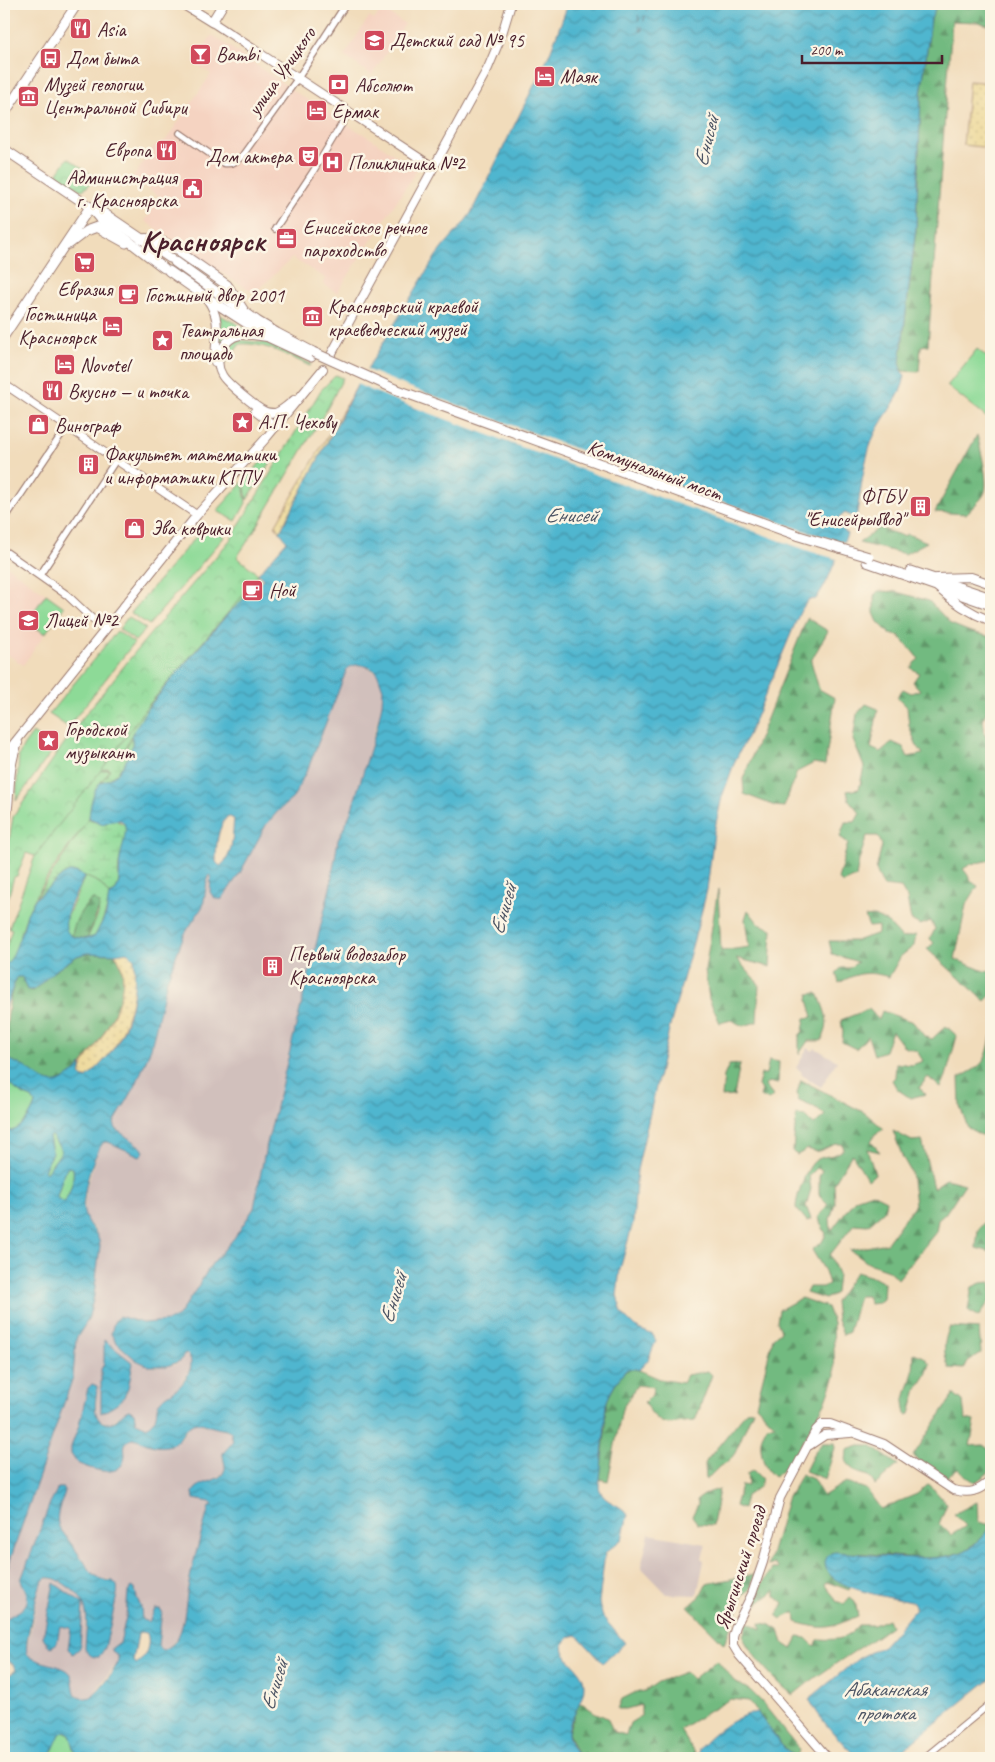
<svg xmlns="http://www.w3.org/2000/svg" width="995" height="1762" font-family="Caveat,sans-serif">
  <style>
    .built { fill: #f5d3c1 }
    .industrial { fill: #d1c0bc; fill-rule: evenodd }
    .grass { fill: #8dda97; stroke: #6c7c61 }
    .forest { fill: url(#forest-firs); stroke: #5e6c56 }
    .wetland { fill: url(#wetland-marsh); stroke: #6c7c61 }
    .sand { fill: url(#sand-dots); stroke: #9c7c64 }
    .park { fill: url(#park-crowns); stroke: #6c7c61 }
    .water { fill: url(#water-waves); stroke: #4d6a7d; fill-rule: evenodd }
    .pier { fill: #f1dcbb }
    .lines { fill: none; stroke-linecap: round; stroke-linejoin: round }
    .ferry { stroke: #4c5464; stroke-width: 1; stroke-dasharray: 6 5; stroke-linecap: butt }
    .minor-casing { stroke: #9e7e73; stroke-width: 8 }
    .tertiary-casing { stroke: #9e7e73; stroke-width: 9 }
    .secondary-casing { stroke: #9e7e73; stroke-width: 10 }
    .primary-casing { stroke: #9e7e73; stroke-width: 11 }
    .trunk-casing { stroke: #9e7e73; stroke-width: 11 }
    .minor { stroke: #fff; stroke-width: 5.5 }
    .tertiary { stroke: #fff; stroke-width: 7 }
    .secondary { stroke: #fff; stroke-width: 8 }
    .primary { stroke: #fff; stroke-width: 9 }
    .trunk { stroke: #fff; stroke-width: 9 }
    .trunk-bridge-casing { stroke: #9e7e73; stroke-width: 11; stroke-linecap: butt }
    .trunk-bridge { stroke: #fff; stroke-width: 9 }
    .labels { text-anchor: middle; stroke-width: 5; stroke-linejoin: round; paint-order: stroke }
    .poi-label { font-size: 20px; fill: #4a1f2b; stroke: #fcf5e5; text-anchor: start }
    .street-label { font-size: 20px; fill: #4a1f2b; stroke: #fcf5e5 }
    .water-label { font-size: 21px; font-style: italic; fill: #4c5464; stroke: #fcf5e5 }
    .town-label { font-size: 30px; font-weight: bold; fill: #4a1f2b; stroke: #fcf5e5 }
  </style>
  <defs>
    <pattern id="forest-firs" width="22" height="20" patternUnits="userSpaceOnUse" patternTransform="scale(1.25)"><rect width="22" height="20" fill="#72ba80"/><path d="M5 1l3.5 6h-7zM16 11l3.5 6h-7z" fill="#609769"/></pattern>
    <pattern id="wetland-marsh" width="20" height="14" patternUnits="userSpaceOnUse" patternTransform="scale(1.25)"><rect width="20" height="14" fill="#8dda97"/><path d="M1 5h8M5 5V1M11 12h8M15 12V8" fill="none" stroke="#7bbb82"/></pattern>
    <pattern id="sand-dots" width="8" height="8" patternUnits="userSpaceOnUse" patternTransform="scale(1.25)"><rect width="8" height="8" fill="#eeda9e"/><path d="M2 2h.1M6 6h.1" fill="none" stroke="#cebb88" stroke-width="1.8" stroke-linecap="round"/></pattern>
    <pattern id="park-crowns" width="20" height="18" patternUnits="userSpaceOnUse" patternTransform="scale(1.25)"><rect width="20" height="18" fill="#8dda97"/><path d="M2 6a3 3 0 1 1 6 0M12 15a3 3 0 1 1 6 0" fill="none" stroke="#7bbb82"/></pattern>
    <pattern id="water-waves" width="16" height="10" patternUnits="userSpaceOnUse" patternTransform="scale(1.25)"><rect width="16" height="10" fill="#50b6cf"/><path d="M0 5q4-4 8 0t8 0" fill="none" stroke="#4493a8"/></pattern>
  </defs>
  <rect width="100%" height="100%" fill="#fcf5e5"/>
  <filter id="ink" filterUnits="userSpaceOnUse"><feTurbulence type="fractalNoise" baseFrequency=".02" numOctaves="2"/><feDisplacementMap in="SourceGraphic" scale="10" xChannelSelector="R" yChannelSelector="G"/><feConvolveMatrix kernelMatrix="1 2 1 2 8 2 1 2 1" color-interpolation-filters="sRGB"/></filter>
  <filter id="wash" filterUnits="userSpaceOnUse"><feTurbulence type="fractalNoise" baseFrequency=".0096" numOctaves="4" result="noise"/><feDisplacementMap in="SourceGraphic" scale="20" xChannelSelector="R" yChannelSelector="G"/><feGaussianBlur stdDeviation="1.12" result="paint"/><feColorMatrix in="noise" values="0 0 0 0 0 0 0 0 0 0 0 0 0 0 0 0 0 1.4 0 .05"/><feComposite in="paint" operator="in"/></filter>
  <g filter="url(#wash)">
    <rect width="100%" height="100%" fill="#f1dcbb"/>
    <g class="built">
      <polygon points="382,9 405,24 372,75 344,56 369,17 374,20"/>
      <polygon points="212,35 297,93 339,120 367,136 417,170 337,293 323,284 325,278 292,258 255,293 211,267 145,221 160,197 132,179 154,146 166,140 211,74 193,62"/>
      <polygon points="4,564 64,607 23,665 4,652"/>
    </g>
    <g class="industrial">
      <path d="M352 665 365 666 377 673 383 689 382 704 356 798 351 812 338 840 330 888 264 1156 254 1208 235 1237 211 1265 195 1291 178 1316 168 1321 143 1323 119 1316 114 1322 116 1342 136 1360 149 1366 157 1367 176 1364 184 1353 188 1354 192 1361 190 1369 180 1386 160 1402 157 1417 147 1427 136 1422 134 1413 119 1416 112 1422 108 1423 99 1420 96 1416 97 1386 88 1388 79 1425 71 1447V1454L77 1463 109 1472 127 1441 132 1438H135L146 1444 159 1446 181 1438 191 1424 197 1423 231 1432 233 1442 225 1450 222 1457 225 1466 223 1473 215 1479 195 1488 194 1499 210 1502 214 1506 209 1507 203 1527 190 1579 182 1625 178 1637 169 1647 164 1650 160 1649 158 1645 162 1614 149 1622 142 1620 139 1602 128 1592 126 1617 121 1640 117 1646 113 1648 118 1656V1662L93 1695 87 1698H81L76 1695 45 1662 35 1660 28 1656 26 1651 39 1589 41 1583 46 1578 58 1580 74 1590 82 1599 86 1611 85 1649 103 1652 109 1632 118 1588 116 1584 109 1579 103 1580 93 1574 59 1527 56 1520 57 1515 65 1491 42 1527 21 1580 28 1598 27 1603 17 1613 7 1618 4 1629V1578L73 1377 76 1339 88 1320 94 1296 100 1246 96 1231 87 1221 84 1214 86 1189 98 1150 104 1142 142 1148 116 1129 114 1123 135 1087 151 1048 167 980 184 935 203 906 209 876H212V878L210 887 222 899 240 873 266 825 278 811 293 798 309 766 344 676 347 669ZM104 1341 133 1363 127 1393 118 1405 101 1369 104 1364ZM83 1605 73 1653 68 1649 72 1628 60 1626Z"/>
      <polygon points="808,1048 813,1051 815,1048 837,1061 821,1087 802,1075 801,1071 796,1068"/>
      <polygon points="649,1534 706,1544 702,1558 704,1561 697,1595 667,1594 641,1567"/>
    </g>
    <g class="grass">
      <polygon points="218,314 254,333 244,333 220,348 219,346 221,322"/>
      <path d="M238 340 267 343 311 364 310 366C288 356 264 342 240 344L223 366C223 353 229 348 238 340Z"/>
      <polygon points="977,349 991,360 991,421 947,386"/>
      <polygon points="267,455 271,462 247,500 244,481"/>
      <polygon points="243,482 246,503 236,521 217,511"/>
      <polygon points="205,526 225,536 149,625 131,613"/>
      <polygon points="245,593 249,594 228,614 198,648 147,709 122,754 117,757 112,756 145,709"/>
      <polygon points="46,594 64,607 45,634 27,621"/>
      <polygon points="128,617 146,629 135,641 119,629"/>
      <polygon points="117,631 134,643 68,727 49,714"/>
      <polygon points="33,733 42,740 39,745 42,747 44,744 53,750 16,801 19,755 24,745"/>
      <path d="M109 769V772C97 788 92 797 89 818 69 848 45 876 30 908 20 928 20 952 4 968V954L12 929 9 928 35 856 100 771Z"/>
      <path d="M85 876 100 883 109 895C108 910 102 923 95 936L87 939 98 915 99 903 93 899C82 907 73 924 72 937L65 930 64 925Z"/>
      <path d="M4 1080 22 1094 32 1098 35 1103C33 1114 16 1138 4 1129L10 1121 6 1107H4Z"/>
      <polygon points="51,1135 62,1151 46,1173 44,1171 52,1152 49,1137"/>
      <path d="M68 1167 73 1168C75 1178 70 1194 64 1202L58 1199 57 1196 64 1173Z"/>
      <path d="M63 1731 70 1734 77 1758H45C54 1750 55 1739 63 1731Z"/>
    </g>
    <g class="forest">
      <polygon points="937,4 991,4 991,26 978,22 952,21 928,345 921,346 919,372 901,371 900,363 916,228 921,95 931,19"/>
      <path d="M977 435C980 447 990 484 984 494 983 498 969 511 966 514L935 512Z"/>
      <polygon points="879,528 903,536 908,534 927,542 905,554 859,543"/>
      <path d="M878 591 897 592 929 601 951 624 968 631 991 637V706L983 718 985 736 991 738V860L971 864 963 869C969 875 970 882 978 886L966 905 955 959 984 971 991 972V995L985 1001 927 949 934 943 930 939 935 929 931 921 920 925 911 920 907 898 901 888 883 886 876 870 882 845 878 836H867L859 860 856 877 843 883 838 879 848 843 840 837 845 822H855L860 813 849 800 847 791 859 789 864 767 853 740 857 714 866 704 878 709 871 748 880 752 892 742 903 747 908 757 923 754 917 746 909 726 907 707 897 697 903 689 911 693 920 690 913 682 919 673 911 668 914 663 919 659 899 636 890 634 878 622 874 613V595Z"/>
      <polygon points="807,618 828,631 811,661 819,689 835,698 825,765 814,763 797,772 784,807 775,806 744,794 743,779"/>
      <polygon points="718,889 721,951 749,947 745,919 748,910 759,924 772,929 770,967 736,958 759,984 757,1022 743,1026 731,1020 720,1023 709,999 705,970"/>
      <path d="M93 899 99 903V908L87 939 72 937C73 923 82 907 93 899Z"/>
      <path d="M874 916 888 923 902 938 916 935 914 946 901 956 889 977C868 971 858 972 839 983L836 973 841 968H849L858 962 832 954 829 941H856L878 933V926L869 927 865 917Z"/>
      <path d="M87 953 115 954C123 964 124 979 122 991 118 1014 81 1079 57 1083 42 1085 19 1063 5 1059 7 1034 6 998 17 977L21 976 24 979 26 988 31 991 34 990 53 972 77 956Z"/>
      <path d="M816 993 819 995C825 1013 832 1023 821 1041H808L799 1054V1036L803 1031 805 1018 813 1017 808 1000 809 994Z"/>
      <polygon points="869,1009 879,1020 882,1011 913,1022 925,1037 932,1039 946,1026 957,1036 946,1076 941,1088 928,1077 919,1088 926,1094 910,1098 897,1089 892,1080 895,1077 896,1063 912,1065 923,1061 917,1051 904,1047 892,1031 885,1051 874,1055 868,1036 856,1049 842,1042 843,1032 841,1020"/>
      <path d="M991 1036V1127L987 1134 981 1135 968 1128 960 1106 959 1078C983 1065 986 1064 991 1036Z"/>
      <polygon points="769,1060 779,1062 778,1084 768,1082 765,1086 773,1096 769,1100 760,1096 762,1090 758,1086 761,1074 766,1074"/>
      <polygon points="740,1064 734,1096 722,1097 724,1076 729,1065"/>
      <path d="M801 1080 865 1113 884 1129 875 1134 871 1142 880 1152 867 1149 875 1174 868 1180 852 1154 834 1183 835 1204 830 1219 831 1231 855 1199 872 1193 886 1200 884 1211 868 1225 854 1224 830 1255 838 1274 836 1293 825 1299 806 1293 809 1287H822L829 1284 825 1271 812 1250 822 1242 826 1234 818 1218 828 1204 819 1195V1177L822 1170 817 1168 809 1176 811 1189 806 1206 811 1219 807 1221 796 1208C796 1197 807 1163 818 1159 829 1154 833 1158 844 1149L842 1144C841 1144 834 1144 833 1145 823 1148 821 1155 808 1149L797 1155 793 1151 796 1115 805 1116 814 1125 825 1115 818 1109 799 1101 797 1093Z"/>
      <polygon points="893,1131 912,1141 922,1140 933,1188 946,1179 965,1184 945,1214 938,1220 936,1232 898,1279 888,1270 868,1263 850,1250 887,1243 915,1204 911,1172 903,1158"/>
      <polygon points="991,1220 991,1252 976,1248 978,1230 985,1221"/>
      <polygon points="856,1272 873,1277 884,1283 883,1299 878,1303 870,1304 867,1296 859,1296 849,1332 843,1335 837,1320 835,1302"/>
      <polygon points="991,1282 991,1299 978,1317 968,1310 972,1287 981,1283"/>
      <path d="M801 1298 827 1307 833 1323 835 1376 825 1403 790 1464 774 1477C764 1469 760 1454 761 1441 761 1436 765 1431 767 1426L775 1425 756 1405 773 1338 781 1331 777 1321 779 1310Z"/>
      <path d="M950 1327 979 1329 981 1353 968 1361 964 1369 949 1368C943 1353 943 1341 950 1327Z"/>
      <polygon points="914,1353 924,1357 930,1364 926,1375 917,1389 910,1414 906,1415 904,1402 913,1372"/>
      <path d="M629 1368 639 1370 660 1379 682 1383 687 1375 708 1371 712 1375 695 1421C664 1423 664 1431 644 1403L652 1395 653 1387 637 1385 622 1409 608 1481 600 1479V1472L606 1427 605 1416 607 1400 620 1376Z"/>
      <polygon points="954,1394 963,1401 965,1419 975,1421 970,1446 983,1445 991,1451 991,1471 974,1483 958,1469 947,1477 943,1477 913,1456"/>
      <polygon points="753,1410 735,1453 729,1461 720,1466 706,1480 705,1464 707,1460 747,1411"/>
      <polygon points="822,1443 834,1443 835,1448 825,1479 805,1471 813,1455"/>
      <polygon points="859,1446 871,1446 898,1465 875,1485 869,1476 855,1472 846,1461 847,1450"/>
      <polygon points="753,1470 762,1479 759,1487 746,1496 743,1509 735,1506 741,1485 748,1486 747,1474"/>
      <path d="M801 1474 813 1479 823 1496 846 1482 866 1489 881 1509 917 1494 929 1484 947 1504 939 1524 951 1535 966 1526 954 1514 977 1502 978 1522 991 1525V1527L979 1540 965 1551 948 1556 931 1559 855 1553 826 1568 832 1576 850 1588 849 1590 827 1582 825 1585C828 1591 834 1594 836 1601L844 1604 850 1597 855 1601 858 1616C829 1628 827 1631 796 1622L795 1612 781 1619 776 1615 784 1604 775 1596V1590L756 1605 759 1589 772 1569H779L775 1564 768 1566 788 1496 794 1488Z"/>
      <polygon points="719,1489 713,1525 698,1524 692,1516 698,1504 697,1500 707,1493"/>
      <polygon points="755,1574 750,1590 742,1595 740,1604 724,1644 687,1606 699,1598 706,1584"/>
      <path d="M888 1619 891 1626C859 1650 824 1669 793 1695 777 1683 751 1655 743 1637L747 1622 761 1629 760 1623 768 1624 779 1630 783 1643 792 1649 798 1637 806 1638 814 1646 819 1639C838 1640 846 1640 859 1625H874Z"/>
      <polygon points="717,1660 734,1681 751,1691 761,1701 800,1750 796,1757 783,1747 749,1701 730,1699 680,1729 697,1758 579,1758 568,1733 578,1703 583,1704 594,1712 607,1718 614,1732 626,1735 630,1723 641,1716 641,1705 626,1709 618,1709 622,1699 634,1693 645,1691 658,1682 685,1672 693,1679"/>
    </g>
    <g class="wetland">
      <path d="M131 736C137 747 121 772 111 778 108 780 104 781 100 783L110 770 108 768 100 771 112 756 117 757 120 756 126 748Z"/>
      <path d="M89 818C100 826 102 823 115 820L126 825C129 838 120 852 119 864 118 872 120 880 117 888 116 892 114 893 109 895L100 883 76 872 63 875 35 899Z"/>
    </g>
    <g class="sand">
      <polygon points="969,81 991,83 991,171 988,170 991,148 963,145"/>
      <polygon points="358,384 280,532 275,526"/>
      <path d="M121 952C126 952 132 953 134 958 141 975 128 1021 120 1037 114 1049 106 1059 97 1068 93 1073 89 1079 82 1078L80 1075C83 1057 95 1051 103 1035 116 1013 133 977 115 954Z"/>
    </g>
    <g class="park">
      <polygon points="68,158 95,177 87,187 82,190 79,189 57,174"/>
      <polygon points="336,375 343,378 328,407 252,535 237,557 258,574 245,591 245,593 145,709 112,756 35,856 26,853 17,876 14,877 4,913 4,852 10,836 13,817 77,725 140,646 230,540 321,390"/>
    </g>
    <g class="water">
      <path d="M568 4H937L931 19 921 95 916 228 900 363 901 371 905 375C902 399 882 416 873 438 863 463 861 492 856 518L845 513 839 518 841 527 847 534 827 581 816 599 808 600 800 612 751 729 735 761 722 797 714 832 707 890 701 914 670 1026 637 1170 633 1223 620 1269 617 1295 622 1313 626 1318 635 1327 653 1335 656 1341 648 1360 639 1370C636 1369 631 1368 628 1369 621 1372 607 1398 606 1405 604 1416 606 1426 604 1436 602 1451 602 1465 600 1479 600 1483 598 1486 600 1490 604 1504 621 1503 628 1515L622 1539 605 1553 599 1602 600 1608 603 1617 625 1643 603 1663 577 1635 569 1637 563 1645C563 1661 584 1668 584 1685 585 1700 569 1717 568 1733 568 1739 576 1752 579 1758H77L70 1734 65 1731 60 1734 52 1752 45 1758H4V1676L11 1674 16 1670 14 1665 4 1658V1629L7 1618C15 1613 30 1608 27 1595 26 1590 23 1586 21 1580L50 1503 58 1488H64L65 1491C62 1504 54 1514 59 1527L93 1574 103 1580 113 1581C118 1585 118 1588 117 1595L105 1648 99 1657C92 1658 88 1654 85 1649 86 1621 93 1603 67 1586 60 1581 55 1577 46 1578L41 1583 39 1589C36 1601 24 1644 27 1653 30 1662 59 1664 68 1671 79 1679 66 1704 91 1697 99 1690 120 1667 118 1656L112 1652V1649L120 1643 126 1617 128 1592 132 1587 135 1589 137 1598 141 1607 142 1620 149 1622 155 1609H160L162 1611 158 1645 160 1649 164 1650C170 1647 175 1643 178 1637 186 1621 185 1600 189 1583 194 1557 202 1532 209 1507L213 1505 210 1502 194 1499 193 1492C199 1480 222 1483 225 1469 226 1464 222 1458 223 1453L233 1442 231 1432C225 1429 219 1429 213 1427 208 1426 204 1423 198 1423 183 1423 182 1446 166 1446 160 1447 153 1446 147 1444 141 1442 136 1436 130 1440 122 1443 125 1450 125 1456 122 1481 90 1469 77 1463L71 1454V1447L79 1425 88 1388 92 1384 97 1386C97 1397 90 1419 105 1423 107 1423 110 1423 113 1422 119 1419 122 1412 129 1410L134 1413 136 1422 147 1427 155 1419C157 1414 156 1409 158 1404 163 1396 173 1393 180 1386 187 1379 198 1359 185 1353L180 1361 167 1366H149L136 1360 116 1342 111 1334 114 1322 119 1316 143 1323 168 1321 178 1316 195 1291 211 1265 235 1237 254 1208 264 1156 330 888 338 840 351 812 377 727 382 704 383 689 377 672C368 666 357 661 347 669L309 766 293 798 278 811 266 825 240 873 222 899C216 900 213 897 210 892L211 875 208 876 203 906 184 935 167 980 151 1048 135 1087 114 1123 116 1129 142 1148 144 1152 140 1156 108 1142H104C93 1153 79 1201 85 1216 89 1229 98 1229 100 1246L94 1296 88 1320 76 1339 73 1377 4 1578V1107L12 1111V1115L4 1129C16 1138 33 1114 35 1103L32 1098 22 1094 4 1080V1059C40 1065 45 1105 82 1064L80 1075 85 1079 88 1077C97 1068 107 1059 114 1048 131 1023 137 988 134 959L127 952 115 954 87 953 77 956 53 972 34 990H27L22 977H17L4 1011V968L12 957 23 929 27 914 35 899 63 875 69 872H76L85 876C78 890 52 932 75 937 83 939 88 939 95 936L106 914 109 895 114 893C122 884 118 870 120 859 122 843 138 808 103 824L89 818C90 807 92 793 99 784 103 780 109 780 113 777 122 770 137 746 131 736L147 709 175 675 228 614 249 594 263 579 258 574 287 541 280 532 358 384 436 256C447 240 461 229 471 213L550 53ZM228 816 234 819C232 834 234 856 220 866L216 862C216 848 217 826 228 816ZM51 1135 62 1151 46 1173 44 1171 52 1152 49 1137ZM68 1167 73 1168C75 1178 70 1194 64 1202L58 1199 57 1196 64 1173ZM141 1632 147 1633C151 1644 146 1658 136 1664L133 1661 138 1634Z"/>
      <path d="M104 1340 133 1363C127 1392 130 1400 101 1413V1369L104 1364Z"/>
      <path d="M991 1527V1678L893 1758H857C840 1740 821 1722 809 1699L859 1658 883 1646 907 1619 915 1609V1605L912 1602C894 1598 824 1589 825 1563 826 1557 829 1553 835 1552 867 1553 939 1566 966 1550 976 1545 983 1535 991 1527Z"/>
      <polygon points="54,1583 83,1604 80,1648 73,1654 68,1649 71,1628 60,1626 57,1643 50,1648 43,1637"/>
      <path d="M757 1712 783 1747 797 1758H698L699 1749C713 1733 734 1716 757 1712Z"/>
    </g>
    <polygon class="pier" points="365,369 404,385 622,466 808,532 846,543 840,560 812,552 589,472 405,404 363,387 356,383"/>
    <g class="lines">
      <g class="ferry">
        <polyline points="637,4 640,31"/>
        <polyline points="641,32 648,4"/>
      </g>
    </g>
  </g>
  <g filter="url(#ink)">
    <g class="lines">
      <defs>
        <g id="minor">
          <path d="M180 133 223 163C231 165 236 162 242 156L298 78 346 4"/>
          <polyline points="275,229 314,170 349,112"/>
          <polyline points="4,520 67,426"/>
          <polyline points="40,575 116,460"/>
          <polyline points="924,1758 991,1703"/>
        </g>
        <g id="tertiary">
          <polyline points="4,384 197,515"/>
          <polyline points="4,551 67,595 104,630"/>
        </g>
        <g id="secondary">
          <polyline points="212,22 433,167"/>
          <path d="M207 299C223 321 215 337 215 362"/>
          <path d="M267 337C259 336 249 334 240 335 223 338 213 361 222 375 226 383 256 407 264 411 267 413 271 413 275 413 282 411 289 404 294 400"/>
          <polyline points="332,353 488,68 501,37 511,4"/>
          <polyline points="255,411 276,427"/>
          <polyline points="937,578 971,577 991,584"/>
          <path d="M937 587C953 602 970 613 991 621"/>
          <polyline points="4,756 197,515 267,437 323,369"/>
          <path d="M4 831C12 803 6 771 18 743"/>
          <polyline points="810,1445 825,1435 850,1433"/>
          <path d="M828 1758 739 1655 733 1645V1636L736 1626 752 1594 763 1562 780 1498 816 1430 822 1424H830L884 1444 953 1490C970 1494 978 1492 991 1480"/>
        </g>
        <g id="primary">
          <polyline points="183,4 212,22 223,4"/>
          <polyline points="4,114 77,4"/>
          <path d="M141 239C154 237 165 242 176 249"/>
          <polyline points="69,244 86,231 97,227 126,243"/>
          <polyline points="181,253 227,285 244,311"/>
          <polyline points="4,336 90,207"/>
        </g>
        <g id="trunk">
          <polyline points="4,149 90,207 99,218 164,268"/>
          <polyline points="92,208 102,212 170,258"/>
          <polyline points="175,262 257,321 277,333 313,352"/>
          <polyline points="169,271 206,297 270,338 311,357"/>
          <polyline points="867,562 991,605"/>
          <polyline points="911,571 991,598"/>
        </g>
      </defs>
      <use href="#minor" class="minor-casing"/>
      <use href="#tertiary" class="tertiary-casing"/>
      <use href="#secondary" class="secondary-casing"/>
      <use href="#primary" class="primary-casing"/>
      <use href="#trunk" class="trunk-casing"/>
      <use href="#minor" class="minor"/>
      <use href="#tertiary" class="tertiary"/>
      <use href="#secondary" class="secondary"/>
      <use href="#primary" class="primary"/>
      <use href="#trunk" class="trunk"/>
      <defs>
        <polyline id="trunk-bridge" points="313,352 395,389 799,536 869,557"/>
      </defs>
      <use href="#trunk-bridge" class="trunk-bridge-casing"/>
      <use href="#trunk-bridge" class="trunk-bridge"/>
    </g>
  </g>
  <defs>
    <symbol id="restaurant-square" viewBox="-11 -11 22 22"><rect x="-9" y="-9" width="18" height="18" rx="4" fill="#d1495b" stroke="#fcf5e5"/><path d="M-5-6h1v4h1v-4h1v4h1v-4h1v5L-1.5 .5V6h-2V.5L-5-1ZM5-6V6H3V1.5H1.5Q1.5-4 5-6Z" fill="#fff"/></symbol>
    <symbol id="school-square" viewBox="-11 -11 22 22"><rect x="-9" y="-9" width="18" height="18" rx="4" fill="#d1495b" stroke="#fcf5e5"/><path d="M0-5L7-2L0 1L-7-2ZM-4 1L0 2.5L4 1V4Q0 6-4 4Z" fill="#fff"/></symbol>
    <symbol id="bar-square" viewBox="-11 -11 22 22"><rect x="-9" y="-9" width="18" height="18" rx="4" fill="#d1495b" stroke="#fcf5e5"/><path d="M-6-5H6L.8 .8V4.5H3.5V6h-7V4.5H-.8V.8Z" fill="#fff"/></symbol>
    <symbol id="bus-square" viewBox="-11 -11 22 22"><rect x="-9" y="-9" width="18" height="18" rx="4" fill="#d1495b" stroke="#fcf5e5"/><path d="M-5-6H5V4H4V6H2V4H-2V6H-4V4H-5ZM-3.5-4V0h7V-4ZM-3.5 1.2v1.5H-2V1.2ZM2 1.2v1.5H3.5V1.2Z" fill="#fff"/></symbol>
    <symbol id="hotel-square" viewBox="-11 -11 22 22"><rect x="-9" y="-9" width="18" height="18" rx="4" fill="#d1495b" stroke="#fcf5e5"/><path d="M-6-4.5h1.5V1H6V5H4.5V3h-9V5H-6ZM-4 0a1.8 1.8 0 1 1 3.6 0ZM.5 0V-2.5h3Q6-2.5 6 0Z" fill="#fff"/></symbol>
    <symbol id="bank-square" viewBox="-11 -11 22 22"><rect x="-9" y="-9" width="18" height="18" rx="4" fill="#d1495b" stroke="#fcf5e5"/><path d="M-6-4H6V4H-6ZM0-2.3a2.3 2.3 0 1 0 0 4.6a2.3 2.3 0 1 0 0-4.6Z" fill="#fff"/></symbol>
    <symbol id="museum-square" viewBox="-11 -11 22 22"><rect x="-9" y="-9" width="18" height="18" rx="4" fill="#d1495b" stroke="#fcf5e5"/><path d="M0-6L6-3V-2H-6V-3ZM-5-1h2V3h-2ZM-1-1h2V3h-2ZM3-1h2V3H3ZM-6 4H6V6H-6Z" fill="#fff"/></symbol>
    <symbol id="theatre-square" viewBox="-11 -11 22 22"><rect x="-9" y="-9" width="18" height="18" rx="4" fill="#d1495b" stroke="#fcf5e5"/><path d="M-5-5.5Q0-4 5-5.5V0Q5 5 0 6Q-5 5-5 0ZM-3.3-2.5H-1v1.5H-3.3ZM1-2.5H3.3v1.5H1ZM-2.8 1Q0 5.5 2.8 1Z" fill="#fff"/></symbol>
    <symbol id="hospital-square" viewBox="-11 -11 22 22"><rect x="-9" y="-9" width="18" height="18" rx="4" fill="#d1495b" stroke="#fcf5e5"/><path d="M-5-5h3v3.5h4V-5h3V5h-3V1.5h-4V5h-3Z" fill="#fff"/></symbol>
    <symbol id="civic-square" viewBox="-11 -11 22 22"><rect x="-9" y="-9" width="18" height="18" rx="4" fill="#d1495b" stroke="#fcf5e5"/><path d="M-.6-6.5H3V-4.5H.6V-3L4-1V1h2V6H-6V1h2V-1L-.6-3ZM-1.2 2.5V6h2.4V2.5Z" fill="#fff"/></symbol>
    <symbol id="office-square" viewBox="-11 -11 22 22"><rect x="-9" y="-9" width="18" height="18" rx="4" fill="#d1495b" stroke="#fcf5e5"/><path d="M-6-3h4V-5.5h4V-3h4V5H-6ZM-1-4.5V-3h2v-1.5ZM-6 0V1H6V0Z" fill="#fff"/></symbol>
    <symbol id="supermarket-square" viewBox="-11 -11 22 22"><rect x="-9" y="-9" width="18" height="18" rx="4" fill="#d1495b" stroke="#fcf5e5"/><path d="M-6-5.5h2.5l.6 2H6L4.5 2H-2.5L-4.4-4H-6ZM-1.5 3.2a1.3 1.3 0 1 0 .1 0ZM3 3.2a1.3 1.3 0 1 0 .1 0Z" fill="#fff"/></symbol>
    <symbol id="cafe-square" viewBox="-11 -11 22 22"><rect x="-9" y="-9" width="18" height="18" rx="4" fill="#d1495b" stroke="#fcf5e5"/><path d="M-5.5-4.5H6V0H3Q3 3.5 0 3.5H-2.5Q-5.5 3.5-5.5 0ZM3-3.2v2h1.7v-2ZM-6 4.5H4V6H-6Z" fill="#fff"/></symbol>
    <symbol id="sight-square" viewBox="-11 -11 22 22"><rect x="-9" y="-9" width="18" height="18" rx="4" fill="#d1495b" stroke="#fcf5e5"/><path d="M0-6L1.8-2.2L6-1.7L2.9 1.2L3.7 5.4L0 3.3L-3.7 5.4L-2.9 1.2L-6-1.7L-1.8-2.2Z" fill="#fff"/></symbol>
    <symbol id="shop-square" viewBox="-11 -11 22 22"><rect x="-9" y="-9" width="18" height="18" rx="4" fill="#d1495b" stroke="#fcf5e5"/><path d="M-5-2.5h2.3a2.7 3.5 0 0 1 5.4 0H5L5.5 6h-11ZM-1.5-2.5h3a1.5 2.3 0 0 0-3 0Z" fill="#fff"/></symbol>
    <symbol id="building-square" viewBox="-11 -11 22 22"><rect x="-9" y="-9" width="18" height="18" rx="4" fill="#d1495b" stroke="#fcf5e5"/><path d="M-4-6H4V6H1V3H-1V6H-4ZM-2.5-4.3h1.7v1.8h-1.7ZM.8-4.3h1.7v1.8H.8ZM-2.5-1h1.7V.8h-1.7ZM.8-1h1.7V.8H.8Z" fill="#fff"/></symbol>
  </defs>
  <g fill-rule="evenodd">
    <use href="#restaurant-square" x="68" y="16" width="25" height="25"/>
    <use href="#school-square" x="362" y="28" width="25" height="25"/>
    <use href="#bar-square" x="188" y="42" width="25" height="25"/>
    <use href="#bus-square" x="38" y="46" width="25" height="25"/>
    <use href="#hotel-square" x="532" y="64" width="25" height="25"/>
    <use href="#bank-square" x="326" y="72" width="25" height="25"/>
    <use href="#museum-square" x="16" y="84" width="25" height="25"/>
    <use href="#hotel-square" x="304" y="98" width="25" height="25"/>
    <use href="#restaurant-square" x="154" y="138" width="25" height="25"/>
    <use href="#theatre-square" x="296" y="144" width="25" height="25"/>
    <use href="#hospital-square" x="320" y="150" width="25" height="25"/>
    <use href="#civic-square" x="180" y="176" width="25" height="25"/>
    <use href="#office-square" x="274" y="226" width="25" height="25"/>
    <use href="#supermarket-square" x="72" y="250" width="25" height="25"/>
    <use href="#cafe-square" x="116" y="282" width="25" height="25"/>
    <use href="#museum-square" x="300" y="304" width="25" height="25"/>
    <use href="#hotel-square" x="100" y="314" width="25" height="25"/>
    <use href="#sight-square" x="150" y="328" width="25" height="25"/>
    <use href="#hotel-square" x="52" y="352" width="25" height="25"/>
    <use href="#restaurant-square" x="40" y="378" width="25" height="25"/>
    <use href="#sight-square" x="230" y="410" width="25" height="25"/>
    <use href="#shop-square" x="26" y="412" width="25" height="25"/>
    <use href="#building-square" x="76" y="452" width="25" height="25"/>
    <use href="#building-square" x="908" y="494" width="25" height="25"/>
    <use href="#shop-square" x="122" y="516" width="25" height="25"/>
    <use href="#cafe-square" x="240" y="578" width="25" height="25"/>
    <use href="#school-square" x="16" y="608" width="25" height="25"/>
    <use href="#sight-square" x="36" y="728" width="25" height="25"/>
    <use href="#building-square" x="260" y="954" width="25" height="25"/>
  </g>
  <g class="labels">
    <g class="poi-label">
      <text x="97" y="36">Asia</text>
      <text x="390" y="47">Детский сад № 95</text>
      <text x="216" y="61">Bambi</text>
      <text x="66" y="65">Дом быта</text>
      <text x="560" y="83">Маяк</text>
      <text x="44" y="91">Музей геологии<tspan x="44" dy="23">Центральной Сибири</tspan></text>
      <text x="355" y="92">Абсолют</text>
      <text x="332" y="118">Ермак</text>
      <text x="151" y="157" text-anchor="end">Европа</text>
      <text x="292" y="163" text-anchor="end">Дом актера</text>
      <text x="348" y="170">Поликлиника №2</text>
      <text x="177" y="184" text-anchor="end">Администрация<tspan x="177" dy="23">г. Красноярска</tspan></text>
      <text x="303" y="234">Енисейское речное<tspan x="303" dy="23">пароходство</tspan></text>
      <text x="85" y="296" text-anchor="middle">Евразия</text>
      <text x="145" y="302">Гостиный двор 2001</text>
      <text x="328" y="313">Красноярский краевой<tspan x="328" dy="23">краеведческий музей</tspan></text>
      <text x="96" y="321" text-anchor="end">Гостиница<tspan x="96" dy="23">Красноярск</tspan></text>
      <text x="179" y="337">Театральная<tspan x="179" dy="23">площадь</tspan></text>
      <text x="80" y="372">Novotel</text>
      <text x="68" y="398">Вкусно — и точка</text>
      <text x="258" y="429">А.П. Чехову</text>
      <text x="55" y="432">Винограф</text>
      <text x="104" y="461">Факультет математики<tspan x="104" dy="23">и информатики КГПУ</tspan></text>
      <text x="905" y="503" text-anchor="end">ФГБУ<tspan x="905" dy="23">"Енисейрыбвод"</tspan></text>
      <text x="151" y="535">Эва коврики</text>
      <text x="269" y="597">Ной</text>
      <text x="45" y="627">Лицей №2</text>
      <text x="65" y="736">Городской<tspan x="65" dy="23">музыкант</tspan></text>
      <text x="289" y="961">Первый водозабор<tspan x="289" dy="23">Красноярска</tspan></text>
    </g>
    <g class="street-label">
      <text transform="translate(281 71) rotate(-55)" y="7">улица Урицкого</text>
      <text transform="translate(655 470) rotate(20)" y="7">Коммунальный мост</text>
      <text transform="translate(740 1568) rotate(-72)" y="7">Ярыгинский проезд</text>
    </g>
    <g class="water-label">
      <text transform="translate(706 141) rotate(-76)" y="7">Енисей</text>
      <text x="571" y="522">Енисей</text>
      <text transform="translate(503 909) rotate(-74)" y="7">Енисей</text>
      <text transform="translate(393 1298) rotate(-73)" y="7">Енисей</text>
      <text transform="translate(274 1685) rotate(-73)" y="7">Енисей</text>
      <text x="885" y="1696">Абаканская<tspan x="885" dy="24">протока</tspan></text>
    </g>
    <g class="town-label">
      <text x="203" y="251">Красноярск</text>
    </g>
  </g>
  <rect width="995" height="1762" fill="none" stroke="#fcf5e5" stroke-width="20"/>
  <path d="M802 55v8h140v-8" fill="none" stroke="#4a1f2b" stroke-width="2.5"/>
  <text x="810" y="55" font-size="15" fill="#4a1f2b" stroke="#fcf5e5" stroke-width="4" paint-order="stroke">200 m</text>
</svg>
